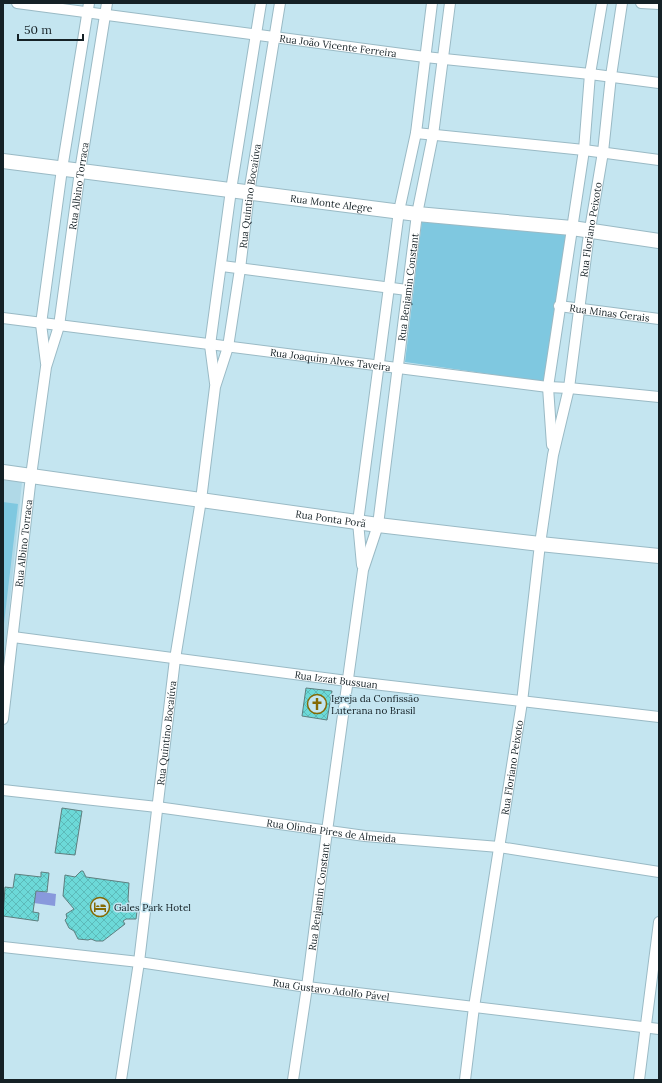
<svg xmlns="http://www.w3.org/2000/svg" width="662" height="1083" font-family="Lora,serif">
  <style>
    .built { fill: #b0d9e7 }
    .green { fill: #7fc8e0 }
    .water { fill: #8899dc }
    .building { fill: url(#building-cross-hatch); stroke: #5e7f7f }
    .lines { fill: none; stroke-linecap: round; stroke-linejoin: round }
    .street-casing { stroke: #9abac5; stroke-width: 12 }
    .secondary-casing { stroke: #9abac5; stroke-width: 16 }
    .street { stroke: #fff; stroke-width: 10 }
    .secondary { stroke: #fff; stroke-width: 14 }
    .labels { text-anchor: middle; stroke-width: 3; stroke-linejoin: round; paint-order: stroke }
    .street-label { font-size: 10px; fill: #152126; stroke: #c4e5f0 }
    .poi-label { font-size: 10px; fill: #152126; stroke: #c4e5f0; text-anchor: start }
  </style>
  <defs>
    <pattern id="building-cross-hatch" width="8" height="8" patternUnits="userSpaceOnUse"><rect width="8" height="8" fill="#6cd9d8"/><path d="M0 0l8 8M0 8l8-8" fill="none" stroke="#5dbab9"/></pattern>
  </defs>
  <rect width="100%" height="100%" fill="#c4e5f0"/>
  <polygon class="built" points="3,480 22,482 3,671"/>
  <g class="green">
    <polygon points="422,221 567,233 544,382 405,362"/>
    <polygon points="3,502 18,504 3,632"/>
  </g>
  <polygon class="water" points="36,891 56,894 55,906 34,903"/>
  <g class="building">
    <polygon points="306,688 332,691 327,720 302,716"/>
    <polygon points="62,808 82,811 75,855 55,853"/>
    <polygon points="81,871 83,871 86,877 129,883 128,900 129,902 128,904 130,909 137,911 136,919 126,919 123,921 125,924 103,941 96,941 91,939 88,940 78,939 74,931 69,928 65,920 67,918 66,914 74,909 63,896 65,875 75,877"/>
    <polygon points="41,872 49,873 47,892 36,891 33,912 39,913 38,921 3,916 5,887 13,888 15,874 41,877"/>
  </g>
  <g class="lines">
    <defs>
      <g id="street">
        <path id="s1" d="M17 3 425 57 590 74 659 83"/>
        <polyline points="641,3 659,4"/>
        <polyline points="416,133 584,150 659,160"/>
        <polyline points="222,266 407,290"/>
        <path id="s2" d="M559 306 659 319"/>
        <path id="s3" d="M3 318 548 387 569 388 659 397"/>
        <polyline points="46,363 41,324 62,169 89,3"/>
        <polyline points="215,383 210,345 231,190 261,3"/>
        <polyline points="552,445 548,387 584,150 590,74 602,3"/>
        <polyline points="362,565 358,522 399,211 416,133 432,3"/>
        <path id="s4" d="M13 637 347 681 659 717"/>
        <path id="s5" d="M3 719 31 476 46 367 59 326 80 171 107 3"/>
        <path id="s6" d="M3 790 157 807 365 836 499 847 659 872"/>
        <path id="s7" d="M3 947 139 962 307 987 659 1029"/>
        <path id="s8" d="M121 1080 139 962 175 659 201 500 215 387 228 347 240 269 249 193 280 3"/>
        <path id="s9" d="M293 1080 307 987 327 831 363 570 378 525 417 214 433 135 450 3"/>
        <path id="s10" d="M465 1080 474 1007 522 702 540 544 553 455 569 388 588 241 603 152 611 76 622 3"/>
        <polyline points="639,1080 659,922"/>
      </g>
      <g id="secondary">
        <path id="s11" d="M3 161 417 214 572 228 659 241"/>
        <path id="s12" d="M3 472 378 525 540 544 659 556"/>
      </g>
    </defs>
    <use href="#street" class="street-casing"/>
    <use href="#secondary" class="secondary-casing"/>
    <use href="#street" class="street"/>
    <use href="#secondary" class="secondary"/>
  </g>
  <defs>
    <symbol id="church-ring" viewBox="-11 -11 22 22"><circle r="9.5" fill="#c4e5f0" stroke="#846a04" stroke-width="1.5"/><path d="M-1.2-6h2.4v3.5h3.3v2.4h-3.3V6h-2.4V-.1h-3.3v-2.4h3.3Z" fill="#846a04"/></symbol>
    <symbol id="hotel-ring" viewBox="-11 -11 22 22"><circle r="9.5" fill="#c4e5f0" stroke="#846a04" stroke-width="1.5"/><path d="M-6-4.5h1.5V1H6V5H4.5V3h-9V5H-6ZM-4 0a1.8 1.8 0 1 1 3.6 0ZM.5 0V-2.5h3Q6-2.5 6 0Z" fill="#846a04"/></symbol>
  </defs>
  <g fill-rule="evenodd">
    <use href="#church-ring" x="306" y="693" width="22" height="22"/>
    <use href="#hotel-ring" x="89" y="896" width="22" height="22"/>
  </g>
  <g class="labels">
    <g class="street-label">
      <text dy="4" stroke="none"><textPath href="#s1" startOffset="324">Rua João Vicente Ferreira</textPath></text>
      <text dy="4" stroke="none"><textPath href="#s5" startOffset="539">Rua Albino Torraca</textPath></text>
      <text dy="4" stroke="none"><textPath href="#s8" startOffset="894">Rua Quintino Bocaiúva</textPath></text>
      <text dy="4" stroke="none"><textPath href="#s11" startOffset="331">Rua Monte Alegre</textPath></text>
      <text dy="4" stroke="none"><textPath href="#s10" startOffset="860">Rua Floriano Peixoto</textPath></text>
      <text dy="4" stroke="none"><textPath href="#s9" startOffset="802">Rua Benjamin Constant</textPath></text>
      <text dy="4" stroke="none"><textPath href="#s2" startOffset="51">Rua Minas Gerais</textPath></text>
      <text dy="4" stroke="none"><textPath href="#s3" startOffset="330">Rua Joaquim Alves Taveira</textPath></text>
      <text dy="4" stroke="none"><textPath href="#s12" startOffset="331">Rua Ponta Porã</textPath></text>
      <text dy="4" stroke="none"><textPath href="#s5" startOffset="177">Rua Albino Torraca</textPath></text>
      <text dy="4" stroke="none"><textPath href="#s4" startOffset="326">Rua Izzat Bussuan</textPath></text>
      <text dy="4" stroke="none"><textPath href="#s8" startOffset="350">Rua Quintino Bocaiúva</textPath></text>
      <text dy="4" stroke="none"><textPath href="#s10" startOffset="316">Rua Floriano Peixoto</textPath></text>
      <text dy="4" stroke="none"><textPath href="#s6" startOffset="331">Rua Olinda Pires de Almeida</textPath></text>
      <text dy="4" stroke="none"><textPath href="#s9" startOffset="185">Rua Benjamin Constant</textPath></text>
      <text dy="4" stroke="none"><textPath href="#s7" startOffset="331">Rua Gustavo Adolfo Pável</textPath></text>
    </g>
    <g class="poi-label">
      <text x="331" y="702">Igreja da Confissão<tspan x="331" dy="12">Luterana no Brasil</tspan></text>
      <text x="114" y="911">Gales Park Hotel</text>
    </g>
  </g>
  <rect width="662" height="1083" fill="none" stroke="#152126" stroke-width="8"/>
  <path d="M18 34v6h65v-6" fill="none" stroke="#152126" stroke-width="2"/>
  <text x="24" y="34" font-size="12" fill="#152126" stroke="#c4e5f0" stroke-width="3" paint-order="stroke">50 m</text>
</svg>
